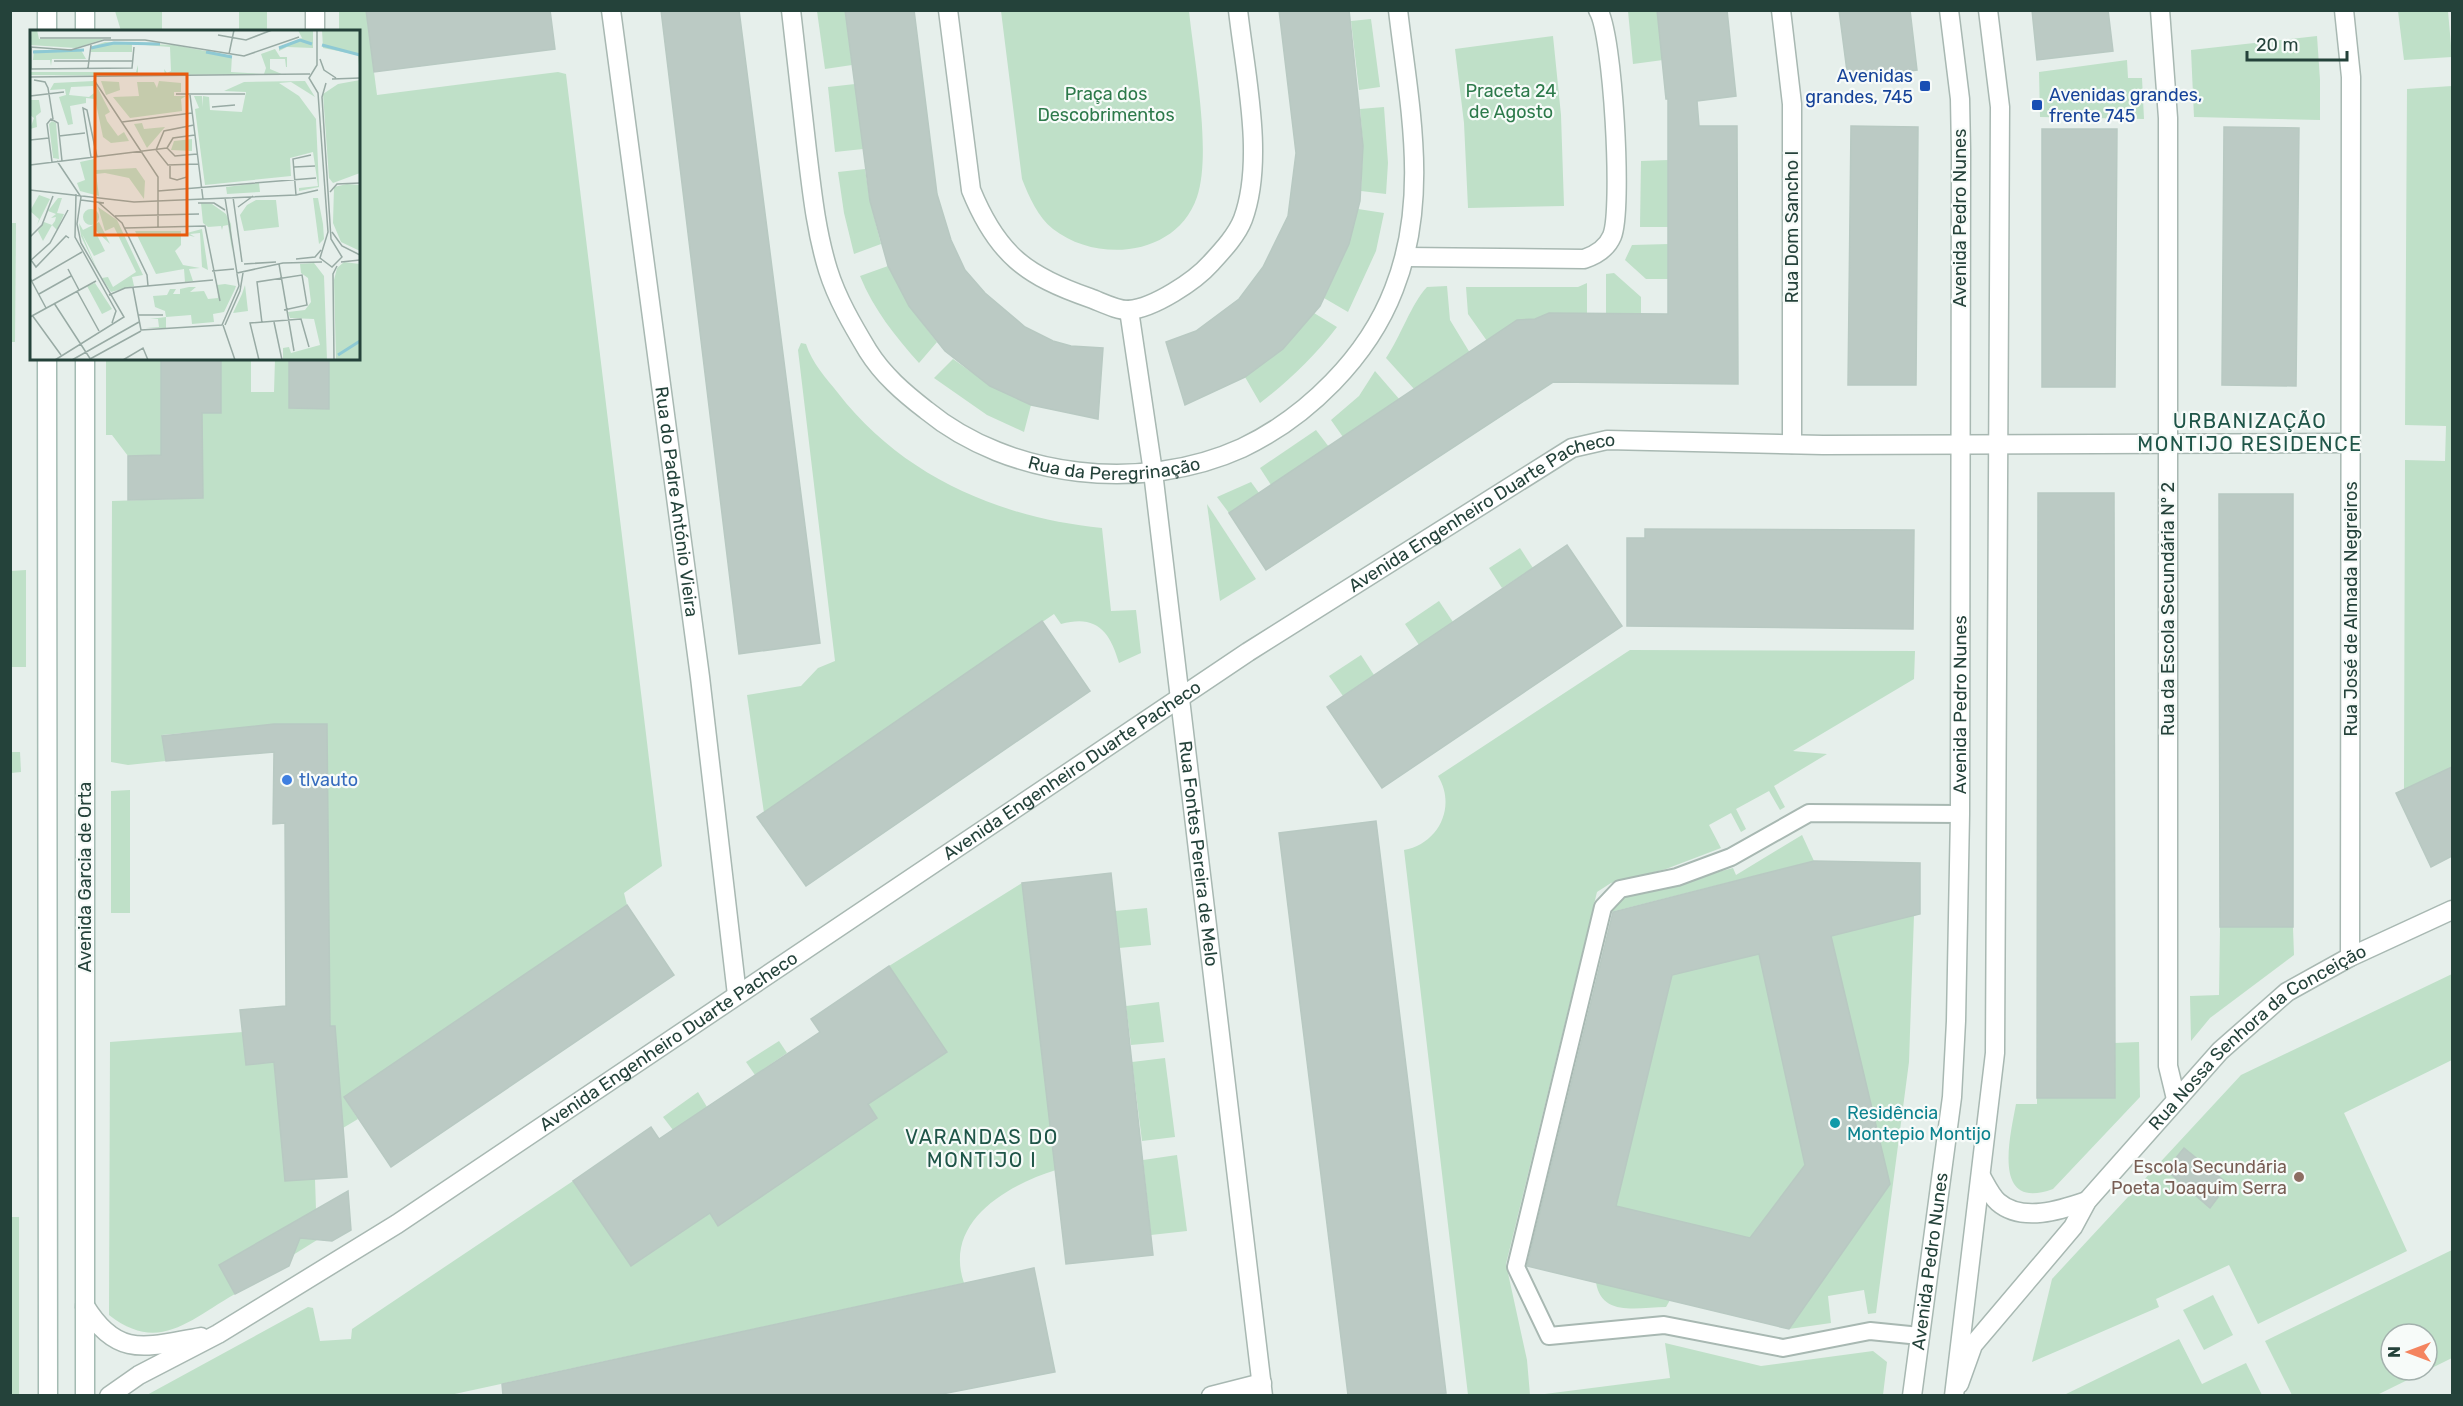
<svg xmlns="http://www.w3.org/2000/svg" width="2463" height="1406" font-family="Rubik,sans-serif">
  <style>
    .green { fill: #bfe0c8; fill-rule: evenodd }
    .building { fill: #bbcac4; stroke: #b8c9c2; stroke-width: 1.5; fill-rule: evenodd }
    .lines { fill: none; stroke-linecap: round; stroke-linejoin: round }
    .service-casing { stroke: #a8b8b2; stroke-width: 20 }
    .minor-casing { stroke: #a8b8b2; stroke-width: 21 }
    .tertiary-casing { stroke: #a8b8b2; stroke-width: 21 }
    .secondary-casing { stroke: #a4bbb3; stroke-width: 21 }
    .service { stroke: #fff; stroke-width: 16 }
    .minor { stroke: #fff; stroke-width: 18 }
    .tertiary { stroke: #fff; stroke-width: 18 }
    .secondary { stroke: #fff; stroke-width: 18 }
    .transit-dot { fill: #1a4fb4; stroke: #f7fbf9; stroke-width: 2 }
    .shop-dot { fill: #3f7fe0; stroke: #f7fbf9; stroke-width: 2 }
    .culture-dot { fill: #0f9aa8; stroke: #f7fbf9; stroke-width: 2 }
    .education-dot { fill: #8d6e63; stroke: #f7fbf9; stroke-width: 2 }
    .labels { text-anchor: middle; stroke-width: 4.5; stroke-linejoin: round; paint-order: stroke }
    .transit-label { font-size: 18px; fill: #164399; stroke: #f7fbf9; text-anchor: end }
    .park-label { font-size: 18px; fill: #2d7a4b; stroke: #f7fbf9 }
    .street-label { font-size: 18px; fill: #24423a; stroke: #f7fbf9 }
    .shop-label { font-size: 18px; fill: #366cbe; stroke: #f7fbf9; text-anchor: start }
    .culture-label { font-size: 18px; fill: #0d838f; stroke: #f7fbf9; text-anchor: start }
    .education-label { font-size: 18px; fill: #785e54; stroke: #f7fbf9; text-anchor: end }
    .neighbourhood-label { font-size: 20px; letter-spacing: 1.5px; fill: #1f5548; stroke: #f7fbf9 }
    .inset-river { fill: none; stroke: #8ec9d4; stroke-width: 3 }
    .inset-road { fill: none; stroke: #98aaa4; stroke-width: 1.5 }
    .view { fill: #e8590c; fill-opacity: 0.15; stroke: #e8590c; stroke-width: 3 }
    .inset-edge { fill: none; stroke: #24423a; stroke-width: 3 }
  </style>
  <rect width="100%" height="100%" fill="#e6efeb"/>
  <g class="green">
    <polygon points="115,11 162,11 162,31 121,31"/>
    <rect x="239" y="11" width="28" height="20"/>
    <path d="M339 11H366L377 95 558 72 566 74 662 866 624 893 627 905 344 1097 358 1119 343 1128 335 1026H330L327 724 274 725 162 735 166 761 128 765 111 762 112 501 203 498 202 454 128 456 112 435H106V359H161L162 413H220L221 359H251V392H274L275 359 358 358V32L339 31ZM289 359H329V409L289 408Z"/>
    <polygon points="817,11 845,11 852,65 825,69"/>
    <path d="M1001 11H1189C1194 60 1212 153 1197 197 1177 256 1098 264 1053 229 1038 217 1029 197 1022 179Z"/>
    <polygon points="1628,11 1657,11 1663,60 1633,64"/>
    <polygon points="2398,11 2448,11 2452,57 2404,60"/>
    <polygon points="1371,19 1380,87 1359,90 1351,21"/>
    <polygon points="1553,36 1561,115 1564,206 1468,208 1464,123 1455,49"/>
    <polygon points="2317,36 2320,80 2320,120 2194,117 2191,50"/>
    <polygon points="2127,60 2128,78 2142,78 2144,119 2040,117 2039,72"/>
    <polygon points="855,84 863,149 835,152 828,87"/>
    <polygon points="2452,86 2452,767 2404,790 2405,460 2445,461 2446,426 2405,425 2407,89"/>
    <polygon points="1384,107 1388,163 1386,194 1361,191 1363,144 1360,109"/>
    <polygon points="1669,160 1669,227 1640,227 1641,161"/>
    <polygon points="865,169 870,201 881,244 854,254 844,213 838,172"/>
    <polygon points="1358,209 1384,213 1376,251 1348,312 1324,298 1345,253"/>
    <polygon points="11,223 16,223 15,342 11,342"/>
    <polygon points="1669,244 1669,279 1646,279 1625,260 1632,245"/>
    <path d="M888 266 909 306 937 342 919 363C895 336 874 310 860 276Z"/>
    <polygon points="1614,273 1641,297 1641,314 1606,313 1606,274"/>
    <polygon points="1587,283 1587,313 1554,313 1487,341 1468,314 1466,287 1578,287"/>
    <path d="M1447 286 1450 320 1470 353 1415 390 1386 358C1401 336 1411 304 1427 287Z"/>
    <path d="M1314 313 1337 327C1314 357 1290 380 1260 403L1245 377 1283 349Z"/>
    <path d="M801 343 806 344C812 363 826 378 838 393 902 476 1000 518 1102 528L1111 611 1136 610 1141 653 1119 663C1110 631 1096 614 1061 624L1054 614 764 813 747 695 801 686 818 668 835 661 798 350Z"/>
    <polygon points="953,359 991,386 1031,405 1024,432 987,415 934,378"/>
    <polygon points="1375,371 1400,400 1343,437 1331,420 1359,396"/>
    <polygon points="1316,430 1329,447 1271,485 1260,468"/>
    <polygon points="1251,482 1259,493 1229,513 1217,497"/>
    <polygon points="1207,504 1256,579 1220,601"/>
    <polygon points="1520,548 1533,568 1502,588 1489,568"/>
    <polygon points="26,570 26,667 11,667 11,571"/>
    <polygon points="1439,601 1453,622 1419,645 1405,624"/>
    <path d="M1630 650 1915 651 1914 679 1793 751 1827 754 1774 786 1785 807 1780 810 1769 791 1736 809 1746 829 1741 832 1731 813 1709 825 1721 848 1666 869 1611 883 1597 892 1506 1264 1527 1360 1530 1395H1468L1404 850C1438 844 1457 807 1438 776Z"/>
    <polygon points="1361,655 1374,675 1343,696 1329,676"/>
    <polygon points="11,752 20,752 21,772 11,773"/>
    <polygon points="130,790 130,913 111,913 111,791"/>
    <polygon points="1802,835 1814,861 1611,912 1621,898 1733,868 1736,875"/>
    <path d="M1022 883 1056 1170C1007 1185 943 1222 964 1283L450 1395 145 1396 308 1307 313 1308 320 1341 351 1339 352 1329 573 1181 631 1266 710 1213 718 1225 877 1118 868 1104 946 1052 889 966Z"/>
    <polygon points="1147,908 1151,945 1119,948 1115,911"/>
    <polygon points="1914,915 1909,1062 1876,1313 1868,1314 1864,1290 1828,1296 1831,1323 1789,1329 1831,936"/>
    <polygon points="2220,927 2293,927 2294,955 2210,1018 2191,1041 2190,996 2219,995"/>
    <polygon points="1760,953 1805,1165 1750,1238 1615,1206 1672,975"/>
    <polygon points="2452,974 2452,1060 2344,1113 2407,1251 2258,1324 2229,1265 2156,1299 2159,1307 2032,1362 2052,1279 2241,1075"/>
    <polygon points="1159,1002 1164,1042 1131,1045 1126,1006"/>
    <path d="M243 1032 246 1065 274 1062 285 1180 315 1179 317 1240 293 1255 278 1231 219 1265 235 1294C189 1320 159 1354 109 1315L110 1042Z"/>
    <polygon points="779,1041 787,1053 755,1075 746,1062"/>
    <path d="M2139 1042 2140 1097 2053 1189C1991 1212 2010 1137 2016 1104H2037V1098L2114 1043Z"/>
    <polygon points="1165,1058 1175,1137 1142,1141 1132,1062"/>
    <polygon points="698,1092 707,1107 673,1130 663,1117"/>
    <polygon points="1177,1155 1187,1231 1151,1235 1143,1160"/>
    <polygon points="11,1217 19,1217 19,1396 10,1395"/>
    <path d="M2452 1250V1358L2377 1395H2292L2265 1341ZM2391 1334H2427V1370H2391Z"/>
    <path d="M1596 1282 1670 1300 1666 1307C1640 1307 1601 1318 1596 1282Z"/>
    <polygon points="2213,1295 2233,1335 2204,1350 2183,1310"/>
    <polygon points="2179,1339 2202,1384 2246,1363 2262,1395 2064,1395"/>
    <polygon points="1665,1343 1761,1366 1873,1351 1887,1362 1883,1395 1537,1395 1670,1378"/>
  </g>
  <g class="building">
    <polygon points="366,10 550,10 555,49 374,72"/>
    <polygon points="661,10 739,10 820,643 739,654"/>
    <polygon points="845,10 914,10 937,194 951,240 965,270 985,293 1025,327 1053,341 1071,346 1103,348 1098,419 1031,405 990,386 945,351 909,306 888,266 870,201"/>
    <polygon points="1279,10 1349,10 1363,146 1360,201 1349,244 1320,306 1283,349 1245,377 1185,405 1166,342 1196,331 1239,299 1263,267 1288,216 1296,153"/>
    <polygon points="1657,10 1727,10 1736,96 1697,101 1699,126 1737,126 1738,384 1553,382 1266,570 1229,513 1517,320 1535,319 1549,313 1668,314 1668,99 1666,99"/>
    <polygon points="1839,10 1910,10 1917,70 1848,79"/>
    <polygon points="2032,10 2108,10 2113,51 2037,60"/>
    <polygon points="1851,126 1918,127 1916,385 1848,385"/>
    <polygon points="2224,127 2299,128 2296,386 2222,385"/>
    <polygon points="2042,129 2117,129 2115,387 2042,387"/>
    <polygon points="161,358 221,358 221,413 202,413 203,498 128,500 128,456 161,455"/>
    <polygon points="289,359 329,359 329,409 289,408"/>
    <polygon points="2038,493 2114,493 2115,1098 2037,1098"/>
    <polygon points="2219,494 2293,494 2293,927 2220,927"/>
    <polygon points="1645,529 1914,530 1913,629 1627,626 1627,538 1645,538"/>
    <polygon points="1567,545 1622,626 1382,788 1327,707"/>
    <polygon points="1042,621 1090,691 806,886 757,817"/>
    <polygon points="274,724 327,724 330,1026 335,1026 347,1177 285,1181 274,1062 246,1065 240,1010 286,1006 285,823 273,824 274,752 166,761 162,736"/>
    <polygon points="2452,767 2452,856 2431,867 2396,793"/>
    <polygon points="1376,821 1446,1393 1427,1395 1348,1395 1279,833"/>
    <path d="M1814 861 1920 863V914L1831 936 1890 1184 1789 1329 1527 1266 1613 912ZM1759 954 1805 1165 1750 1238 1616 1206 1672 975Z"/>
    <polygon points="1111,873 1153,1255 1066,1264 1022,883"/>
    <polygon points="627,905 674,975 391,1167 344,1097"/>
    <polygon points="889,966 947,1052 868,1104 877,1118 718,1226 710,1213 631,1266 573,1181 651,1127 659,1139 820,1032 811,1019"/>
    <polygon points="2184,1148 2228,1184 2210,1208 2166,1170"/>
    <polygon points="348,1191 351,1230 332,1241 300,1238 289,1266 235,1294 219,1265"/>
    <polygon points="1034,1268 1055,1372 937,1395 503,1395 502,1384"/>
  </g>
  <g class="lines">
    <defs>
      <polyline id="service" points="1920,1336 1870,1331 1783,1348 1664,1325 1549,1336 1516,1267 1603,907 1620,889 1677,877 1731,857 1809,813 1960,814"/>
      <g id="minor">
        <polyline points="315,10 315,32"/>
        <path id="s1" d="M611 10 700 677 737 995"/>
        <path id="s2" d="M791 10C796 57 802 104 807 151 812 192 816 231 828 270 837 299 853 326 868 351 883 375 904 393 926 410 1010 479 1143 493 1242 448 1307 417 1368 357 1394 289 1430 198 1409 104 1398 10"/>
        <path d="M948 10 971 190C997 254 1026 276 1090 298 1101 302 1118 311 1129 310 1154 308 1195 281 1211 263 1222 251 1237 235 1243 219 1265 159 1245 73 1238 10"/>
        <polyline points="1781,10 1792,104 1792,444"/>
        <polyline points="2160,10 2168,118 2168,1066 2176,1099"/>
        <polyline points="2344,10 2351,77 2350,957"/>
        <path d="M1405 257 1584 259C1596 255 1607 248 1612 236 1623 210 1613 33 1598 10"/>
        <path id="s3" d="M1129 310 1153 472 1263 1396"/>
        <path d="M1982 1178C1986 1185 1991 1196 1998 1202 2022 1223 2061 1210 2087 1201"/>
        <path d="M85 1306C118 1360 148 1346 201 1337"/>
        <path id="s4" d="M1959 1384 1973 1345 2073 1227 2087 1201 2220 1051 2287 992 2350 957 2452 910"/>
        <path id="s5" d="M109 1396 139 1375 218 1334 397 1224 1248 652 1572 448 1607 440 1823 445 2351 443"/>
        <polyline points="1211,1396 1262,1383"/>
      </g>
      <g id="tertiary">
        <path id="s6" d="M1912 1396 1952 1097 1956 1021 1960 814 1961 151 1960 99 1949 10"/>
        <polyline points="1954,1396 1995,1053 2000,107 1988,10"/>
      </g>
      <g id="secondary">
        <polyline points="47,10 47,32"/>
        <polyline points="85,10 85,32"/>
        <polyline points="47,358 48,1396"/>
        <polyline points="85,358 85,1396"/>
      </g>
    </defs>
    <use href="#service" class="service-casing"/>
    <use href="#minor" class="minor-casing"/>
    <use href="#tertiary" class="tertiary-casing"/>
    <use href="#secondary" class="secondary-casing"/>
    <use href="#service" class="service"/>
    <use href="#minor" class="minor"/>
    <use href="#tertiary" class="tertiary"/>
    <use href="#secondary" class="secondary"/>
  </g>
  <g class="transit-dot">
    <rect x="1919" y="80" width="12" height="12" rx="3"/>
    <rect x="2031" y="99" width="12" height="12" rx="3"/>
  </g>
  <circle class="shop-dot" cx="287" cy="780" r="6"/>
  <circle class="culture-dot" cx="1835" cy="1123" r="6"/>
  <circle class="education-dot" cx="2299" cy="1177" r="6"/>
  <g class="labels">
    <g class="transit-label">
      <text x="1913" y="82">Avenidas<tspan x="1913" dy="21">grandes, 745</tspan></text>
      <text x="2049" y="101" text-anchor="start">Avenidas grandes,<tspan x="2049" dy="21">frente 745</tspan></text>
    </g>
    <g class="park-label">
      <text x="1511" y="97">Praceta 24<tspan x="1511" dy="21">de Agosto</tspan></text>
      <text x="1106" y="100">Praça dos<tspan x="1106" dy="21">Descobrimentos</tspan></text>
    </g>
    <g class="street-label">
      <text transform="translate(1960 218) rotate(-90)" y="6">Avenida Pedro Nunes</text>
      <text transform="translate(1792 227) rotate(-90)" y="6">Rua Dom Sancho I</text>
      <text dy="6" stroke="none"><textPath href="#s2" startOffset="639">Rua da Peregrinação</textPath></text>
      <text dy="6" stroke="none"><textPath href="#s1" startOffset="496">Rua do Padre António Vieira</textPath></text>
      <text dy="6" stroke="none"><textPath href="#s5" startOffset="1635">Avenida Engenheiro Duarte Pacheco</textPath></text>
      <text transform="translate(2168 609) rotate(-90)" y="6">Rua da Escola Secundária Nº 2</text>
      <text transform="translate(2351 609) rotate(-90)" y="6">Rua José de Almada Negreiros</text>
      <text dy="6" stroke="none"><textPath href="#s6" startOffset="694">Avenida Pedro Nunes</textPath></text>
      <text dy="6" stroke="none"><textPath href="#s5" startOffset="1149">Avenida Engenheiro Duarte Pacheco</textPath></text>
      <text dy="6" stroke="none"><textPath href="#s3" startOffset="548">Rua Fontes Pereira de Melo</textPath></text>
      <text transform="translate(85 877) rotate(-90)" y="6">Avenida Garcia de Orta</text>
      <text dy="6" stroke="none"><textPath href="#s4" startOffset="464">Rua Nossa Senhora da Conceição</textPath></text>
      <text dy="6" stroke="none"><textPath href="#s5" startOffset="663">Avenida Engenheiro Duarte Pacheco</textPath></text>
      <text dy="6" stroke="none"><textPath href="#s6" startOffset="136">Avenida Pedro Nunes</textPath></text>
    </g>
    <g class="shop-label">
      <text x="299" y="786">tlvauto</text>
    </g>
    <g class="culture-label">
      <text x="1847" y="1119">Residência<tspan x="1847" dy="21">Montepio Montijo</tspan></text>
    </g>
    <g class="education-label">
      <text x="2287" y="1173">Escola Secundária<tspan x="2287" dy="21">Poeta Joaquim Serra</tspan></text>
    </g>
    <g class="neighbourhood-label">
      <text x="2250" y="428">URBANIZAÇÃO<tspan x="2250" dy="23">MONTIJO RESIDENCE</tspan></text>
      <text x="982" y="1144">VARANDAS DO<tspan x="982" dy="23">MONTIJO I</tspan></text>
    </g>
  </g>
  <g transform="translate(30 30)">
    <rect width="330" height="330" fill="#e6efeb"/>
    <path d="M2 0H7L9 9H74L46 18 0 15ZM268 0H283V18L257 17 249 21V17L272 8ZM292 0H330V45L328 25 293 18ZM75 12 144 15 202 26 201 42 232 44 135 45 134 39 137 43 141 41 140 17 102 14V22H60L63 16ZM245 19 250 27H257V37H265H256L255 29H240V39L254 45 234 44 236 38 231 24ZM4 20H51L56 29H22L21 36 20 30H3ZM108 35V46L0 45V42H106ZM330 50V143L303 153 299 148 293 64 308 54ZM64 51 80 82 75 85 77 91 88 106 94 102 99 111 81 113 73 107 65 69 56 68V73L40 76 43 94 38 95 29 67 36 65 35 59 20 60 24 53ZM63 56 64 63 59 67 39 65 41 57ZM71 51 89 52 90 60 76 65ZM129 51 151 53V62H144V66H156L151 69 152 81 100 88 83 67 109 66 107 52H124L127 58ZM275 51 285 67 261 52 249 53 269 66 286 89 289 157 269 161V158L288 156 283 122 260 128 261 146 175 155 165 79 169 78 164 66H172L173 77V66L179 67 180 80 212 82 216 62 194 61 214 52ZM0 70H9L11 82 6 86 7 97 0 99 4 88 0 85ZM22 91 26 93 29 129 23 128 19 94ZM112 93 114 99 135 97 117 118 104 94ZM162 109V121L141 120 144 111ZM64 129 66 140 106 138 115 151 114 169 99 148 75 143 66 144 69 166 50 161 47 153 55 150 50 132ZM229 153 230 162 197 164 196 157ZM317 154 330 155V221L311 212 303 193 304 157ZM9 165 20 169 7 195 9 189 0 181ZM28 168H32L27 183 34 184 27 200 22 195 13 211 8 201 14 192 22 195 25 191 26 187 21 188 26 184 18 181ZM283 168H288L293 194 294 209 289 214ZM246 170 249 197 214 201 210 185 217 175 226 170ZM171 173 182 174 196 184 201 194 202 220 198 195 193 196 192 200 191 196 178 197 173 193ZM68 177 87 190 113 245 102 247 104 256 81 262 72 248 78 247 83 257 106 242 84 197 75 201ZM53 187a8 8 0 1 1 16 0a8 8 0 1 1-16 0ZM69 192 80 214 64 199 75 221 64 226 52 204 69 244 51 206 49 193 53 200ZM172 199 178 240 172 237 170 203 160 204 165 207 153 204ZM105 201H151V215L145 221 153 235 170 238 159 239 163 251 155 252 154 239 126 244ZM314 232 330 234V330H306L304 250 307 238ZM284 233 294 246 297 330H253V318L259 317 261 323 290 315 284 289 260 288 258 282 275 280 281 272 278 248 271 243 270 234ZM65 253 82 279 72 284 57 256ZM195 254 206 256 205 259 194 282 183 284 184 292 162 294 161 285 136 287V298H116L129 297 128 289H120L136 287 135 281 125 277 123 266 137 265 140 259H146L143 264H150V259L159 257H166L160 262 174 261 178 269 188 268 187 255ZM215 255 218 281 203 283 212 264Z" fill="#bfe0c8" fill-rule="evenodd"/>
    <path class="inset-river" d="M292 15 330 25M61 18 84 13 130 14M249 18 270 10 282 14M3 22 54 20M176 22 202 27M308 325 330 311"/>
    <path class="inset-road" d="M287 0V35L279 48 288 63 298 202 290 228 302 237 312 227 301 209 292 67 296 53M188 5 216 10 242 0M10 8H81M0 17 41 20 74 10H115L214 26 269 7M1 18V39M199 24 204 0M290 29 294 40 306 48M24 31H103M58 38 61 15M0 39 102 38 104 17M0 47 280 44M302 49 330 48M4 50 15 52 18 58 23 89M64 50 128 147V198M146 64H215M160 65 173 169M0 66 34 62M182 77 205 75M92 92 162 83M164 95 134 101 126 120 138 135 168 134M165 105 143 108 137 118 145 126 167 124M29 106 55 103M0 110 19 108M61 127 53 78 57 80 67 127M22 132 17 94 21 89 28 93 32 131M0 135 137 118M140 136V148L147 150 157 147V135M264 137 285 136M0 160 104 172 266 165 288 160M128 161 286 148M300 162 307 154 330 153M46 164 45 207 86 281 82 293M266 165 263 129 281 125M203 167 212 232M195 168 207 243 253 233 292 232M51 170 74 173M68 172 92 193 117 245 118 256M168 173H184L195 180M208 177 223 166M85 186 169 184M95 198 175 196 190 271M302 202 312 216 330 225M0 207 12 195 23 166M266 229 285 227 291 220M1 230 6 237 36 206 39 208M0 231 20 213 38 180M311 232 330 230M214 234 246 232M249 234 264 321M38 239 49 260M182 241 204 239M0 248 16 278M2 251 52 222M103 258 111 300M47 261 69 301M9 264 41 246M79 265 95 258 183 250M24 273 61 330M2 285 31 325M108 285H133M0 287 66 251M244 292 252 330M232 293 227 252 272 245 277 275 254 280M192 295 209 256 207 244M193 295 205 330M195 295 210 261 213 243M111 300 192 295M60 329 111 301M25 330 94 287 51 213 47 194 51 167 27 131M42 330 109 292M93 330 113 318 118 330M229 330 220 293 271 289 279 317M304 330 303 244 307 236"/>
    <path class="view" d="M65 44H157V205H65Z"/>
    <rect width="330" height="330" class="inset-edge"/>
  </g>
  <rect width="2463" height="1406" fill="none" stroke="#24423a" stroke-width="24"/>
  <g transform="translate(2409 1352) rotate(270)"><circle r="28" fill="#f7fbf9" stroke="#a3b1ad" stroke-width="1.5"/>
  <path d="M0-4.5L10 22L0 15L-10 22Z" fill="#f4845f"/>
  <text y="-9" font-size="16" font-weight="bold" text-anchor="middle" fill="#24423a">N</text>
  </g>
  <path d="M2247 51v9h100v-9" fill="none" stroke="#24423a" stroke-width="3"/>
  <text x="2256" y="51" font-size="18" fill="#24423a" stroke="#f7fbf9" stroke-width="4.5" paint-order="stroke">20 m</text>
</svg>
